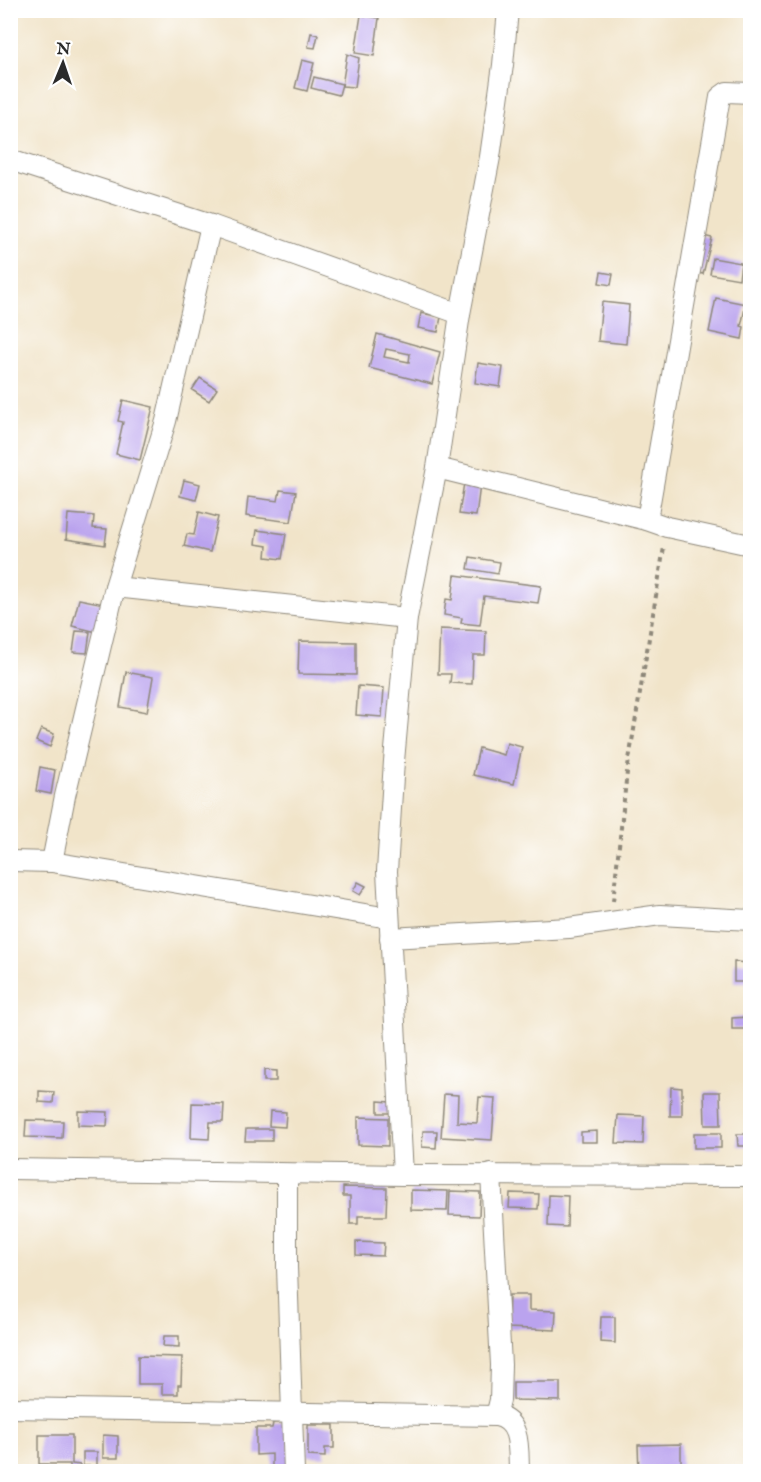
<svg xmlns="http://www.w3.org/2000/svg" width="761" height="1482" font-family="'IM FELL English',serif">
  <style>
    .building { fill: #baa3ee; fill-rule: evenodd }
    .lines { fill: none; stroke-linecap: round; stroke-linejoin: round }
    .street-casing { stroke: #8e887a; stroke-width: 22 }
    .path { stroke: #8e887a; stroke-width: 4; stroke-dasharray: 4.5 4.5; stroke-linecap: butt }
    .street { stroke: #fff; stroke-width: 20 }
  </style>
  <rect width="100%" height="100%" fill="#fff"/>
  <filter id="ink" filterUnits="userSpaceOnUse"><feTurbulence type="fractalNoise" baseFrequency=".0167" numOctaves="2"/><feDisplacementMap in="SourceGraphic" scale="12" xChannelSelector="R" yChannelSelector="G"/><feConvolveMatrix kernelMatrix="1 2 1 2 8 2 1 2 1" color-interpolation-filters="sRGB"/></filter>
  <filter id="wash" filterUnits="userSpaceOnUse"><feTurbulence type="fractalNoise" baseFrequency=".008" numOctaves="4" result="noise"/><feDisplacementMap in="SourceGraphic" scale="24" xChannelSelector="R" yChannelSelector="G"/><feGaussianBlur stdDeviation="1.35" result="paint"/><feColorMatrix in="noise" values="0 0 0 0 0 0 0 0 0 0 0 0 0 0 0 0 0 1.4 0 .05"/><feComposite in="paint" operator="in"/></filter>
  <g filter="url(#wash)">
    <rect width="100%" height="100%" fill="#f1e4c9"/>
    <g id="blocks">
      <g class="building">
        <polygon points="361,15 379,18 374,56 355,53"/>
        <polygon points="311,33 318,35 315,48 308,47"/>
        <polygon points="347,54 359,58 355,87 342,86"/>
        <polygon points="302,60 314,63 307,91 295,88"/>
        <polygon points="314,77 342,84 339,95 311,88"/>
        <polygon points="699,235 712,238 703,274 690,271"/>
        <polygon points="713,258 741,263 739,279 710,274"/>
        <polygon points="601,272 613,274 611,285 599,283"/>
        <polygon points="716,298 746,304 741,326 744,327 742,339 709,332"/>
        <polygon points="602,302 629,305 626,344 598,341"/>
        <polygon points="421,313 441,317 438,332 418,328"/>
        <path d="M377 334 440 352 432 384 369 368ZM386 349 410 354 409 362 384 357Z"/>
        <polygon points="478,363 503,367 500,387 475,383"/>
        <polygon points="200,378 217,389 209,401 192,390"/>
        <polygon points="123,400 153,407 140,460 116,454 123,422 118,421"/>
        <polygon points="184,480 200,484 196,500 180,496"/>
        <polygon points="464,483 480,485 476,516 459,514"/>
        <polygon points="280,490 296,492 291,522 246,516 248,497 278,501"/>
        <polygon points="199,512 218,517 210,552 184,546 187,534 194,535"/>
        <polygon points="68,514 94,516 93,528 107,529 105,545 66,539"/>
        <polygon points="257,530 286,534 282,559 266,557 267,546 255,544"/>
        <polygon points="470,557 500,562 498,574 468,569"/>
        <polygon points="455,575 541,586 538,603 484,596 480,625 461,623 462,618 444,615 446,599 452,600"/>
        <polygon points="79,599 104,604 97,632 72,626"/>
        <polygon points="440,629 486,631 485,655 473,655 472,684 450,683 451,674 438,674"/>
        <polygon points="76,631 90,632 87,653 73,652"/>
        <polygon points="299,641 356,642 356,675 298,674"/>
        <polygon points="126,672 153,677 147,712 120,707"/>
        <polygon points="358,686 384,688 382,717 356,715"/>
        <polygon points="41,729 54,734 50,747 36,741"/>
        <polygon points="507,743 522,747 514,784 473,775 479,748 504,755"/>
        <polygon points="40,767 55,770 51,794 36,791"/>
        <polygon points="358,882 366,886 360,895 353,891"/>
        <polygon points="734,962 750,963 750,982 734,982"/>
        <polygon points="749,1017 749,1029 732,1029 732,1018"/>
        <polygon points="264,1070 276,1071 276,1081 264,1081"/>
        <polygon points="671,1087 682,1088 682,1116 670,1116"/>
        <polygon points="39,1091 54,1092 53,1103 39,1102"/>
        <polygon points="704,1092 720,1092 721,1125 705,1125"/>
        <polygon points="444,1094 458,1095 457,1122 477,1123 479,1097 495,1098 492,1140 441,1137"/>
        <polygon points="378,1101 390,1102 390,1113 378,1113"/>
        <polygon points="192,1103 224,1104 223,1122 210,1122 209,1139 191,1138"/>
        <polygon points="78,1111 108,1112 107,1126 78,1125"/>
        <polygon points="270,1111 286,1112 285,1127 269,1126"/>
        <polygon points="618,1115 644,1116 643,1144 616,1143"/>
        <polygon points="358,1117 388,1118 388,1146 358,1145"/>
        <polygon points="26,1120 63,1121 62,1138 25,1137"/>
        <polygon points="246,1129 272,1129 272,1141 245,1141"/>
        <polygon points="423,1131 437,1131 436,1148 422,1147"/>
        <polygon points="597,1131 597,1142 581,1142 581,1132"/>
        <rect x="694" y="1133" width="27" height="15"/>
        <polygon points="737,1134 750,1134 750,1146 738,1146"/>
        <polygon points="343,1187 387,1188 386,1216 358,1216 358,1224 350,1224 350,1196 343,1196"/>
        <polygon points="411,1190 448,1191 447,1211 411,1210"/>
        <polygon points="450,1191 480,1192 479,1216 449,1215"/>
        <polygon points="510,1193 539,1194 538,1209 509,1208"/>
        <polygon points="549,1195 568,1196 567,1227 548,1226"/>
        <polygon points="356,1242 384,1243 383,1256 356,1255"/>
        <polygon points="509,1295 529,1295 529,1310 556,1311 555,1330 508,1328"/>
        <polygon points="601,1317 615,1317 615,1343 600,1342"/>
        <polygon points="164,1336 179,1336 179,1347 163,1346"/>
        <polygon points="138,1356 182,1357 181,1385 178,1385 178,1394 162,1394 162,1384 138,1384"/>
        <polygon points="513,1382 560,1382 560,1401 513,1400"/>
        <polygon points="289,1422 290,1472 272,1472 272,1454 256,1455 256,1428 272,1428 273,1423"/>
        <polygon points="308,1425 334,1425 334,1448 325,1448 325,1457 308,1456"/>
        <polygon points="39,1435 72,1435 72,1464 80,1465 80,1472 70,1472 70,1464 39,1464"/>
        <polygon points="103,1435 118,1436 118,1458 103,1458"/>
        <polygon points="681,1444 681,1472 639,1472 638,1445"/>
        <rect x="83" y="1452" width="14" height="14"/>
      </g>
    </g>
  </g>
  <g filter="url(#ink)">
    <use href="#blocks" fill-opacity="0" stroke="#8e887a" stroke-width="1.5"/>
    <g class="lines">
      <defs>
        <g id="street">
          <polyline points="10,160 211,225 460,314"/>
          <polyline points="437,468 647,520 667,527 750,545"/>
          <polyline points="647,520 720,97 727,92 750,93"/>
          <polyline points="115,587 407,618"/>
          <polyline points="10,861 52,862 389,918"/>
          <polyline points="52,862 65,796 115,587 166,421 211,225"/>
          <polyline points="390,938 569,928 660,915 750,920"/>
          <polyline points="10,1169 403,1175 750,1176"/>
          <polyline points="287,1174 287,1267 294,1472"/>
          <polyline points="491,1174 501,1365 500,1400 496,1416"/>
          <polyline points="403,1175 387,871 394,761 407,618 437,468 460,314 490,157 503,65 508,10"/>
          <path d="M10 1408 496 1416C522 1421 518 1450 519 1472"/>
        </g>
      </defs>
      <use href="#street" class="street-casing"/>
      <polyline class="path" points="613,901 627,772 664,547"/>
      <use href="#street" class="street"/>
    </g>
  </g>
  <rect width="761" height="1482" fill="none" stroke="#fff" stroke-width="36"/>
  <g transform="translate(63 63) rotate(2)" stroke="#ffffff" stroke-width="4.5" paint-order="stroke">
  <path d="M0-4.5L10 22L0 15L-10 22Z" fill="#2b2b2b"/>
  <text y="-9" font-size="16" font-weight="bold" text-anchor="middle" fill="#2b2b2b">N</text>
  </g>
</svg>
